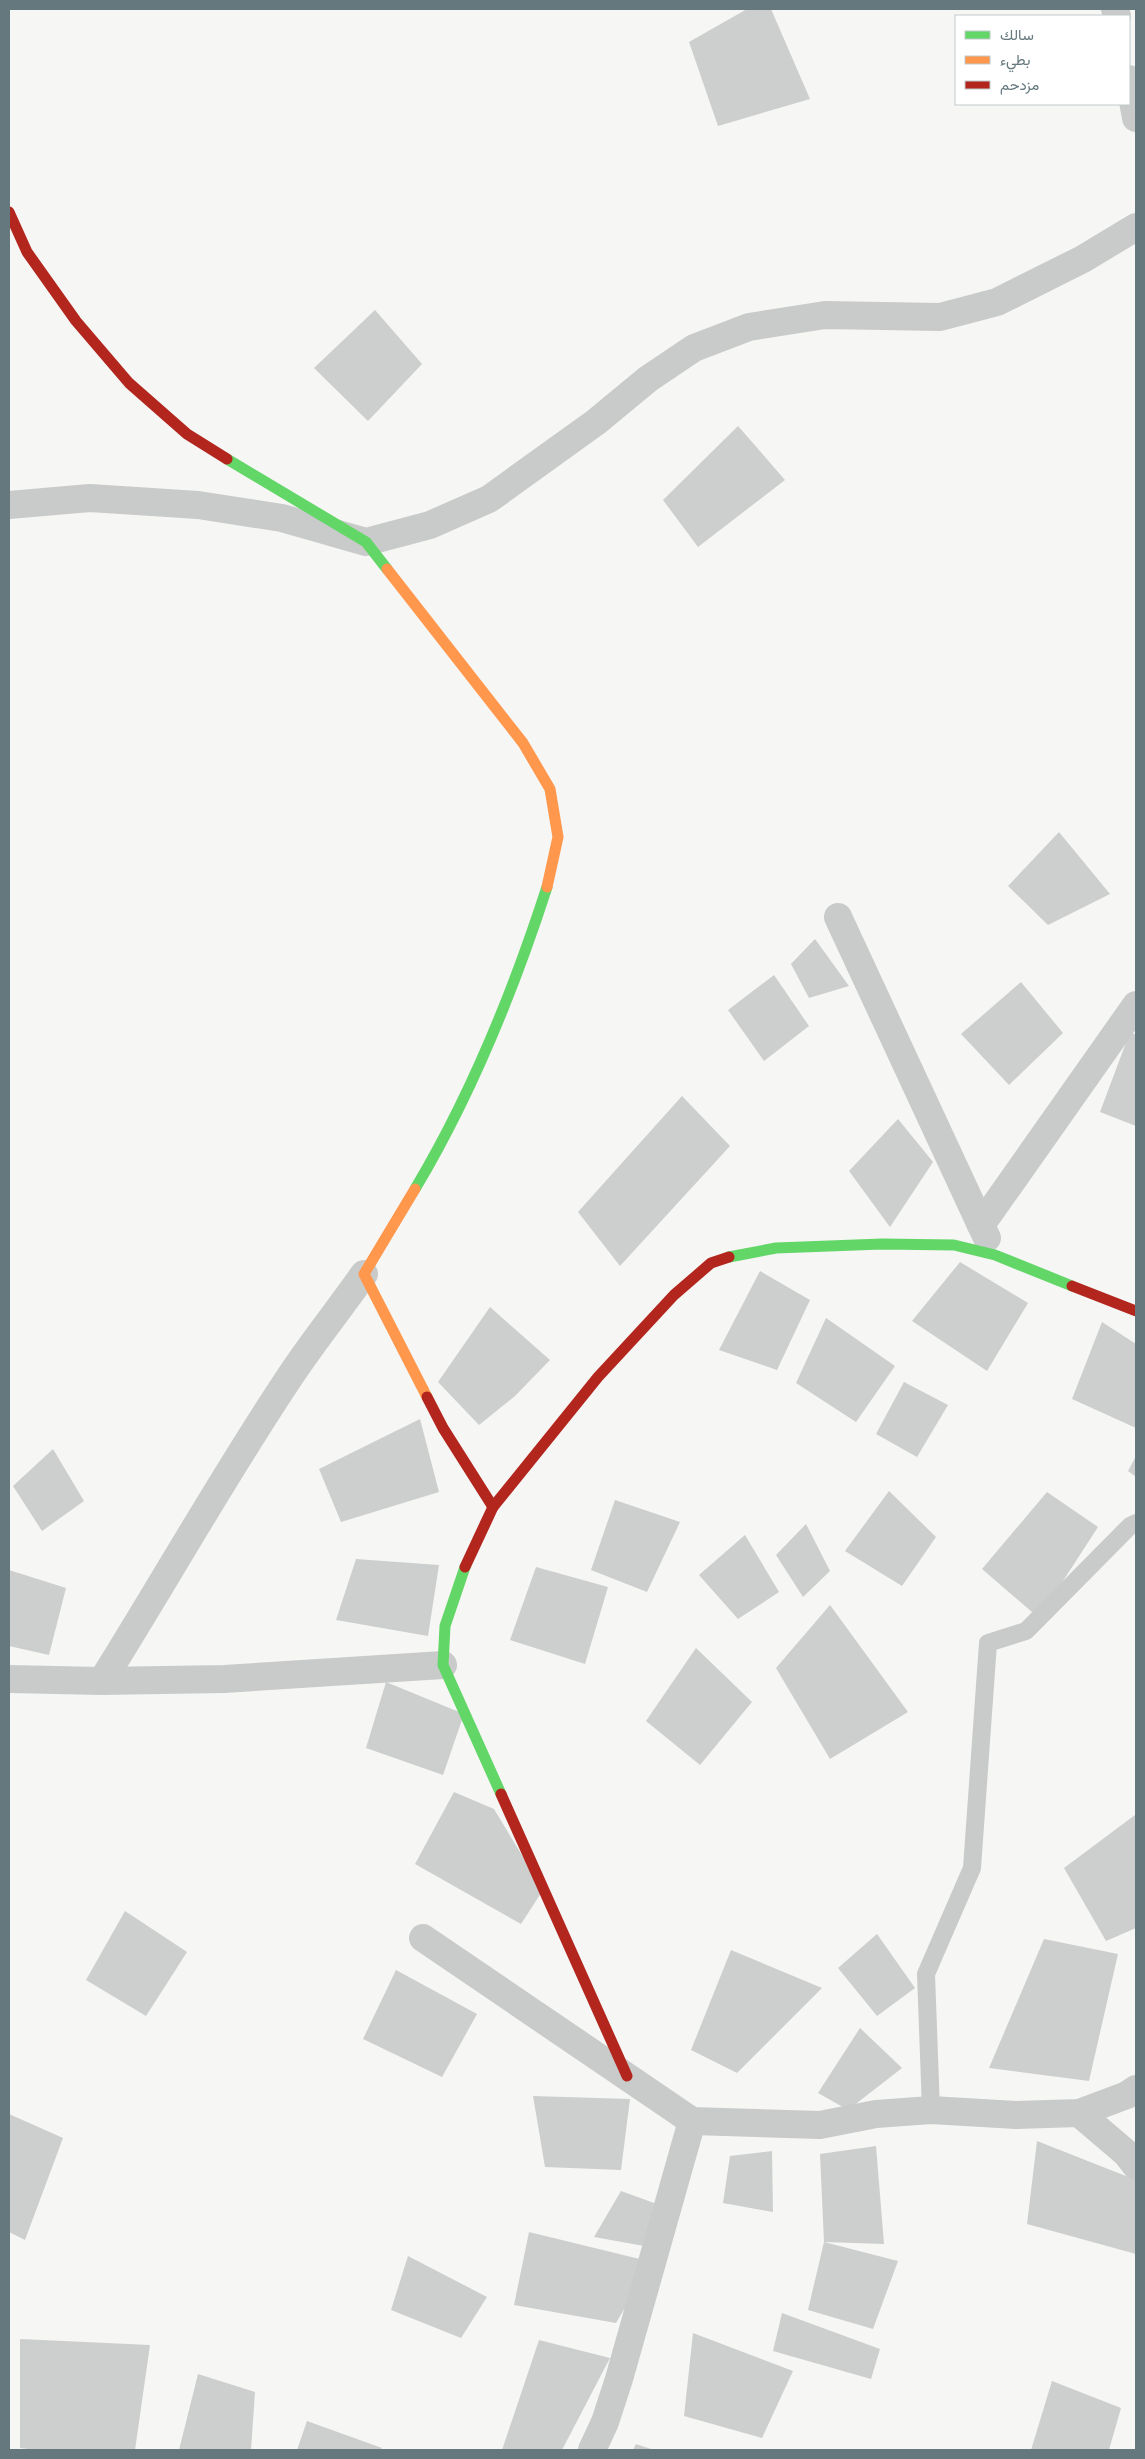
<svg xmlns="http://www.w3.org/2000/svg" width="1145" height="2459" font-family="Manrope,Vazirmatn,sans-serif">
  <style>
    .building { fill: #cdcece }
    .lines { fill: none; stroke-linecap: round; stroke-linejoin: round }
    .lane { stroke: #c9cbca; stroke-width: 18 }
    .street { stroke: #c9cbca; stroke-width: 28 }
    .fast { stroke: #63d668; stroke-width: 11 }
    .slow { stroke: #ff974d; stroke-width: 11 }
    .jam { stroke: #b3261e; stroke-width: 11 }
  </style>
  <rect width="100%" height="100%" fill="#f6f6f5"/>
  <g class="building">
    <polygon points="747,9 771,9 810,99 718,126 689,42"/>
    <polygon points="375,310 422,364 368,421 314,368"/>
    <polygon points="738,426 785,480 698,547 663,500"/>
    <polygon points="1059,832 1110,894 1048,925 1008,886"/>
    <polygon points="815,939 849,986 809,998 791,964"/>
    <polygon points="774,975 809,1026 764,1061 728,1010"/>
    <polygon points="1021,982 1063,1033 1009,1085 961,1034"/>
    <polygon points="1130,1032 1136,1035 1136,1126 1100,1112"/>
    <polygon points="682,1096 730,1146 620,1266 578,1212"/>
    <polygon points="898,1119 933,1162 890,1227 849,1171"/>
    <polygon points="960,1262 1028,1303 987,1371 912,1321"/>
    <polygon points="760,1271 810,1300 777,1370 719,1350"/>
    <polygon points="490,1307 550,1360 515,1396 479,1425 438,1382"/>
    <polygon points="826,1318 895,1366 856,1422 796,1383"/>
    <polygon points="1102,1322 1136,1344 1136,1428 1072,1399"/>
    <polygon points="904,1382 948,1405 917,1457 876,1434"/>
    <polygon points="420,1419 439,1492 341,1522 319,1469"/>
    <polygon points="53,1449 84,1501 42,1531 13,1486"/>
    <polygon points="1136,1456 1136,1477 1128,1471"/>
    <polygon points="889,1491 936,1537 902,1586 845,1551"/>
    <polygon points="1047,1492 1098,1527 1039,1618 982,1569"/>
    <polygon points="615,1500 680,1522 647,1592 591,1570"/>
    <polygon points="806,1524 830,1571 803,1597 776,1555"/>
    <polygon points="745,1535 779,1592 738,1619 699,1575"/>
    <polygon points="356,1559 439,1565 428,1636 336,1620"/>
    <polygon points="536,1567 608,1587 585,1664 510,1640"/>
    <polygon points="9,1570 66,1588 49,1655 9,1646"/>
    <polygon points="830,1605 908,1712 830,1759 776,1668"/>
    <polygon points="696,1648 752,1702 700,1765 646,1721"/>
    <polygon points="386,1682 464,1714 443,1775 366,1748"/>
    <polygon points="454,1792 494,1809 543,1890 521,1924 415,1864"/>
    <polygon points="1135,1815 1136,1928 1106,1941 1064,1868"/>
    <polygon points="125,1911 187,1952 146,2016 86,1980"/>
    <polygon points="877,1934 915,1988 877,2016 838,1968"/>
    <polygon points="1044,1939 1118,1954 1089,2081 989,2068"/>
    <polygon points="731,1950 822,1988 737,2073 691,2050"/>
    <polygon points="396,1970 477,2014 442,2077 363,2039"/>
    <polygon points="860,2028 902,2068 848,2110 818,2093"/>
    <polygon points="533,2096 630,2099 621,2170 545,2167"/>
    <polygon points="9,2114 63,2138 25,2240 9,2232"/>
    <polygon points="1037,2141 1136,2180 1136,2254 1027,2224"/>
    <polygon points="876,2146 884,2244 824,2242 820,2154"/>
    <polygon points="772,2151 773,2212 723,2203 730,2156"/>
    <polygon points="621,2191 668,2208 644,2246 594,2237"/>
    <polygon points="529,2232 652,2262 616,2323 514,2305"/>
    <polygon points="824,2242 898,2261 873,2329 808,2310"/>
    <polygon points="408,2256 487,2297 461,2338 391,2310"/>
    <polygon points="782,2313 880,2349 871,2379 773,2351"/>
    <polygon points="693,2333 793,2371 762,2438 684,2416"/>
    <polygon points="20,2339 150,2345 135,2450 36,2450 20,2448"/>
    <polygon points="539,2340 610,2358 562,2450 502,2450"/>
    <polygon points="198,2374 255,2392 251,2450 179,2450"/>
    <polygon points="1052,2381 1121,2408 1109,2450 1031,2450"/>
    <polygon points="307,2421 382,2448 380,2450 297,2450"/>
    <polygon points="636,2444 654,2450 633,2450"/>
  </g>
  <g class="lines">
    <polyline class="lane" points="931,2110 926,1974 972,1868 988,1643 1026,1631 1130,1526 1136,1523"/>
    <g class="street">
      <polyline points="1115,9 1117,16"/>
      <polyline points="1129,79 1136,118"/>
      <polyline points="9,505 90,498 198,505 282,518 366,542 430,525 489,499 596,422 648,379 694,348 749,327 825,315 940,317 997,302 1083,259 1136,227"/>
      <polyline points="838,917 981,1225"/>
      <polyline points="987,1238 981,1225 1136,1005"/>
      <polyline points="9,1679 102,1681 224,1679 443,1665"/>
      <path d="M102 1681C166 1579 225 1473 293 1372 315 1339 341 1307 364 1274"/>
      <polyline points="423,1938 692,2121 820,2125 876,2114 931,2110 1016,2115 1079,2113 1127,2095 1136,2089"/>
      <polyline points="1079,2113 1126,2153 1136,2166"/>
      <polyline points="592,2450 605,2422 619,2379 692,2121"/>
    </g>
    <g class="fast">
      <polyline points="227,459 366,542 387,569"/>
      <path d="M415 1189C470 1097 514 989 547 887"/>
      <polyline points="729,1257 776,1248 882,1244 954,1245 995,1255 1072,1286"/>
      <polyline points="465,1567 445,1626 443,1665 501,1794"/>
    </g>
    <g class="slow">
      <polyline points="387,569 523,743 550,789 558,837 547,887"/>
      <polyline points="415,1189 364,1274 427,1397"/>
    </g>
    <g class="jam">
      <polyline points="9,212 27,252 76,321 129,383 187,434 227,459"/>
      <polyline points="1072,1286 1136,1311"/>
      <polyline points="427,1397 443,1428 493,1507"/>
      <polyline points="465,1567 493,1507 598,1377 674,1295 711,1263 729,1257"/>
      <polyline points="501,1794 627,2076"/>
    </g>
  </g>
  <rect width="1145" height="2459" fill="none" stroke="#64787e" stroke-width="20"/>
  <rect x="955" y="15" width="175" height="90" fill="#ffffff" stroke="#c1c9cb"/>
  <rect x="965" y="31" width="25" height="8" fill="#63d668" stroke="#c1c9cb"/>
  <text x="1000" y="40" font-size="15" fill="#64787e">سالك</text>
  <rect x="965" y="56" width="25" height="8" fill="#ff974d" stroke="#c1c9cb"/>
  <text x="1000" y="65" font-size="15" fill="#64787e">بطيء</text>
  <rect x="965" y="81" width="25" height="8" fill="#b3261e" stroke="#c1c9cb"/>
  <text x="1000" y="90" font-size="15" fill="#64787e">مزدحم</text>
</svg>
